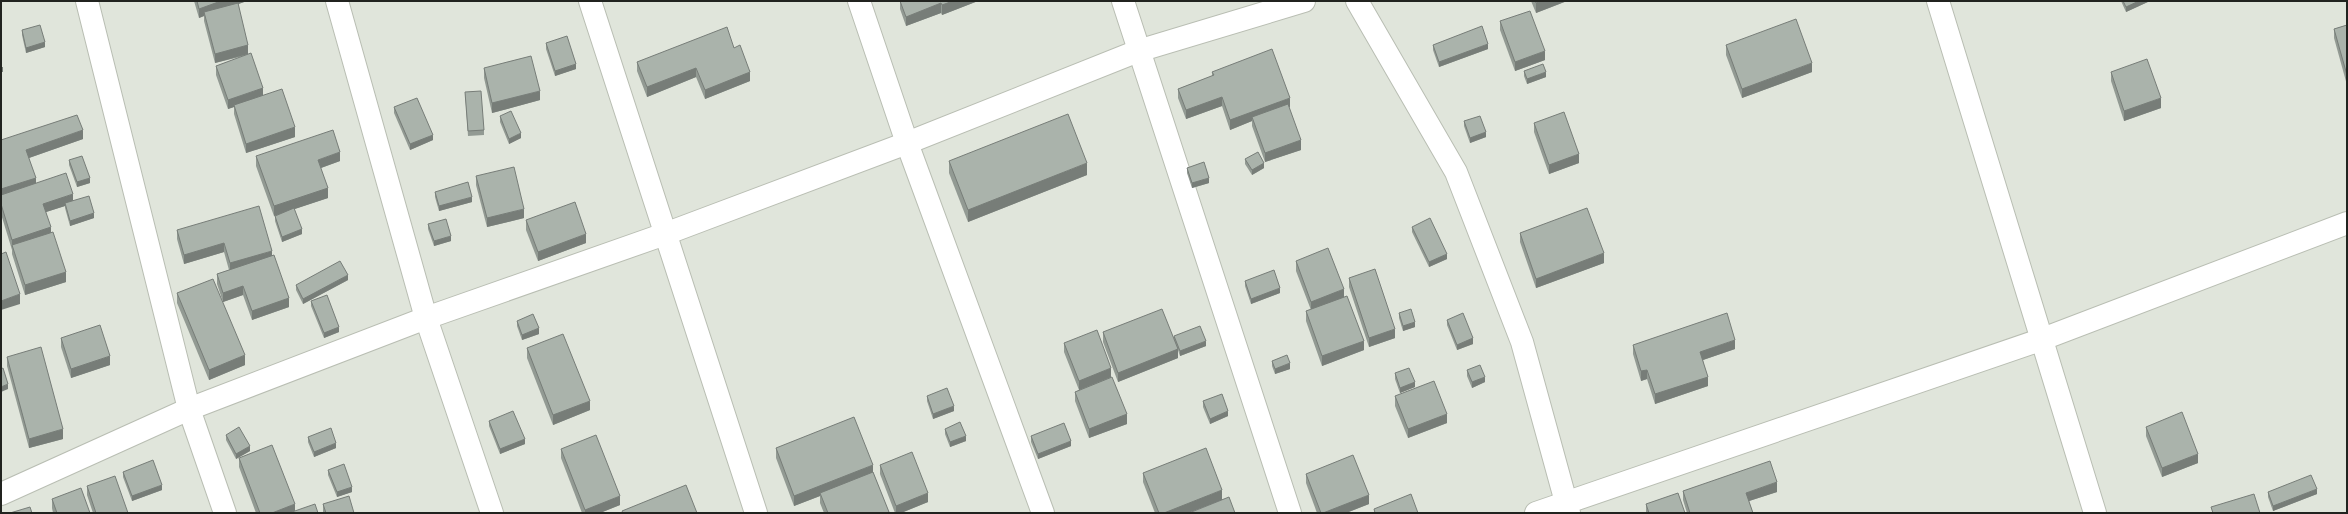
<svg xmlns="http://www.w3.org/2000/svg" width="2348" height="514" font-family="'Alegreya Sans',sans-serif">
  <style>
    .lines { fill: none; stroke-linecap: round; stroke-linejoin: round }
    .street-casing { stroke: #b9beb3; stroke-width: 24 }
    .street { stroke: #fff; stroke-width: 22 }
    .wall { fill: #929a93 }
    .shaded-wall { fill: #777d78 }
    .building { fill: #aab3ab; stroke: #777d78 }
  </style>
  <rect width="100%" height="100%" fill="#e0e5db"/>
  <g class="lines">
    <defs>
      <g id="street">
        <polyline points="87,1 189,409 225,513"/>
        <polyline points="337,1 426,318 492,513"/>
        <polyline points="590,1 756,513"/>
        <polyline points="859,1 907,143 1043,513"/>
        <polyline points="1123,1 1290,513"/>
        <polyline points="1357,1 1456,172 1522,342 1569,513"/>
        <polyline points="1938,1 2095,513"/>
        <polyline points="1,494 189,409 426,318 665,234 907,143 1138,51 1304,1"/>
        <polyline points="1536,513 2040,340 2347,223"/>
      </g>
    </defs>
    <use href="#street" class="street-casing"/>
    <use href="#street" class="street"/>
  </g>
  <g class="wall">
    <polygon points="194,1 247,1 238,4 248,54 263,95 295,137 246,153 234,114 234,107 228,109 216,75 216,66 248,55 215,63 204,21 204,16 199,18"/>
    <polygon points="900,1 978,1 942,15 941,13 906,26 900,9"/>
    <polygon points="1531,1 1567,1 1536,13"/>
    <polygon points="2121,1 2150,1 2126,12"/>
    <polygon points="1500,21 1545,60 1515,71 1500,30"/>
    <polygon points="2347,25 2347,85 2334,38 2334,29"/>
    <polygon points="22,30 45,47 26,53 22,35"/>
    <polygon points="546,43 576,69 555,76 546,49"/>
    <polygon points="1433,45 1488,49 1439,67 1433,50"/>
    <polygon points="1726,45 1812,72 1742,98 1726,55"/>
    <polygon points="734,48 750,81 705,99 696,77 647,97 637,71 637,62"/>
    <polygon points="484,68 540,100 492,113 484,78"/>
    <polygon points="1524,71 1546,77 1527,84 1524,76"/>
    <polygon points="1212,72 1290,107 1289,107 1301,150 1265,162 1252,126 1252,121 1230,130 1222,106 1186,119 1178,98 1178,89 1212,76"/>
    <polygon points="2111,72 2161,108 2124,121 2111,81"/>
    <polygon points="465,92 484,130 484,135 468,136"/>
    <polygon points="394,107 433,140 410,150 394,113"/>
    <polygon points="500,116 521,138 509,144 500,122"/>
    <polygon points="1464,121 1486,137 1470,143 1464,126"/>
    <polygon points="1534,123 1579,163 1549,174 1534,132"/>
    <polygon points="83,139 29,158 36,183 73,201 94,218 70,226 65,208 65,206 46,212 51,232 66,282 25,295 12,254 12,250 1,214 1,140"/>
    <polygon points="256,156 340,161 321,168 328,198 294,209 302,234 282,242 275,221 275,216 285,212 274,216 256,166"/>
    <polygon points="1245,159 1264,168 1252,175 1245,164"/>
    <polygon points="69,160 90,183 77,187 69,165"/>
    <polygon points="949,161 1087,175 968,222 949,173"/>
    <polygon points="1187,168 1209,183 1192,188 1187,173"/>
    <polygon points="476,176 524,218 487,227 476,185"/>
    <polygon points="435,192 472,202 439,211 435,197"/>
    <polygon points="526,220 586,243 538,261 526,230"/>
    <polygon points="428,224 451,241 434,246 428,229"/>
    <polygon points="1412,227 1447,259 1429,267 1412,232"/>
    <polygon points="177,230 272,256 289,307 252,320 243,295 223,302 217,284 217,274 229,270 224,252 184,264 177,239"/>
    <polygon points="1520,233 1604,263 1536,288 1520,242"/>
    <polygon points="1296,261 1344,297 1364,350 1322,366 1306,321 1306,311 1311,310 1296,271"/>
    <polygon points="1349,278 1395,338 1369,347 1349,287"/>
    <polygon points="348,280 303,304 296,290 296,285"/>
    <polygon points="1245,281 1280,293 1251,304 1245,286"/>
    <polygon points="177,293 245,365 209,380 177,303"/>
    <polygon points="311,301 339,332 324,338 311,306"/>
    <polygon points="1399,313 1415,327 1403,331 1399,318"/>
    <polygon points="1447,320 1473,344 1457,350 1447,325"/>
    <polygon points="517,321 539,334 522,340 517,326"/>
    <polygon points="1103,332 1174,340 1174,336 1206,346 1180,356 1178,350 1178,358 1118,382 1103,342"/>
    <polygon points="61,338 110,365 71,378 61,347"/>
    <polygon points="1064,343 1111,377 1127,424 1089,438 1075,401 1075,392 1079,390 1064,352"/>
    <polygon points="1633,345 1735,349 1703,360 1708,386 1655,404 1647,379 1641,381 1633,354"/>
    <polygon points="527,348 590,410 553,425 527,358"/>
    <polygon points="7,357 63,439 29,448 7,366"/>
    <polygon points="1272,361 1290,369 1275,374 1272,366"/>
    <polygon points="1467,370 1485,382 1472,388 1467,376"/>
    <polygon points="1395,373 1415,387 1400,393 1395,379"/>
    <polygon points="927,396 954,411 933,419 927,401"/>
    <polygon points="1395,396 1447,423 1408,438 1395,406"/>
    <polygon points="1203,401 1228,416 1210,424 1203,407"/>
    <polygon points="489,421 525,444 500,454 489,426"/>
    <polygon points="2146,427 2198,463 2162,477 2146,436"/>
    <polygon points="945,429 966,441 950,447 945,434"/>
    <polygon points="226,435 250,451 236,459 226,440"/>
    <polygon points="1031,436 1071,446 1038,459 1031,442"/>
    <polygon points="308,437 336,448 314,457 308,442"/>
    <polygon points="776,448 873,472 889,513 824,513 820,503 820,496 794,506 776,458"/>
    <polygon points="561,449 620,505 600,513 582,513 561,458"/>
    <polygon points="239,458 295,511 318,513 256,513 239,467"/>
    <polygon points="880,465 928,502 901,513 895,513 880,474"/>
    <polygon points="328,470 352,492 337,497 328,475"/>
    <polygon points="123,472 162,490 132,501 123,477"/>
    <polygon points="1143,473 1222,500 1188,513 1155,513 1143,482"/>
    <polygon points="1306,474 1369,504 1346,513 1317,513 1306,483"/>
    <polygon points="87,486 128,513 93,513 87,495"/>
    <polygon points="1683,491 1777,492 1749,501 1753,513 1687,513 1683,500"/>
    <polygon points="2268,492 2317,494 2273,511 2268,497"/>
    <polygon points="52,499 90,513 53,513 52,508"/>
    <polygon points="323,504 354,513 323,513"/>
    <polygon points="1646,504 1685,513 1646,513"/>
  </g>
  <g class="shaded-wall">
    <polygon points="221,1 247,1 205,16 204,12 204,16 199,18 199,9"/>
    <polygon points="953,1 978,1 942,15 942,5"/>
    <polygon points="1542,1 1567,1 1536,13 1536,3"/>
    <polygon points="2139,1 2150,1 2126,12 2126,7"/>
    <polygon points="941,3 941,13 906,26 906,17"/>
    <polygon points="45,42 45,47 26,53 26,48"/>
    <polygon points="1488,44 1488,49 1439,67 1439,62"/>
    <polygon points="248,45 248,54 215,63 215,54"/>
    <polygon points="1545,51 1545,60 1515,71 1515,62"/>
    <polygon points="1812,63 1812,72 1742,98 1742,89"/>
    <polygon points="576,64 576,69 555,76 555,71"/>
    <rect x="1" y="67" width="2" height="5"/>
    <polygon points="696,68 696,77 647,97 647,87"/>
    <polygon points="750,72 750,81 705,99 705,90"/>
    <polygon points="1546,72 1546,77 1527,84 1527,79"/>
    <polygon points="263,88 263,98 234,105 234,107 228,109 228,100"/>
    <polygon points="540,91 540,100 492,113 492,103"/>
    <polygon points="1222,97 1222,106 1186,119 1186,110"/>
    <polygon points="1290,98 1290,107 1254,121 1252,117 1252,121 1230,130 1230,120"/>
    <polygon points="2161,98 2161,108 2124,121 2124,111"/>
    <polygon points="295,127 295,137 246,153 246,144"/>
    <polygon points="83,130 83,139 26,159 26,150"/>
    <polygon points="1486,132 1486,137 1470,143 1470,138"/>
    <polygon points="521,133 521,138 509,144 509,139"/>
    <polygon points="433,135 433,140 410,150 410,144"/>
    <polygon points="1301,140 1301,150 1265,162 1265,153"/>
    <polygon points="340,152 340,161 318,169 318,160"/>
    <polygon points="1579,154 1579,163 1549,174 1549,165"/>
    <polygon points="1087,163 1087,175 968,222 968,210"/>
    <polygon points="1264,163 1264,168 1252,175 1252,170"/>
    <polygon points="36,178 36,187 1,199 1,189"/>
    <polygon points="90,178 90,183 77,187 77,182"/>
    <polygon points="1209,178 1209,183 1192,188 1192,183"/>
    <polygon points="328,188 328,198 274,216 274,206"/>
    <polygon points="73,194 73,203 65,203 65,206 43,213 43,204"/>
    <polygon points="472,197 472,202 439,211 439,206"/>
    <polygon points="524,209 524,218 487,227 487,218"/>
    <polygon points="94,213 94,218 70,226 70,221"/>
    <polygon points="51,227 51,237 12,245 12,240"/>
    <polygon points="302,229 302,234 282,242 282,237"/>
    <polygon points="586,234 586,243 538,261 538,252"/>
    <polygon points="451,236 451,241 434,246 434,241"/>
    <polygon points="224,243 224,252 184,264 184,255"/>
    <polygon points="272,251 272,260 230,272 230,263"/>
    <polygon points="1604,253 1604,263 1536,288 1536,279"/>
    <polygon points="1447,254 1447,259 1429,267 1429,262"/>
    <polygon points="66,272 66,282 25,295 25,285"/>
    <polygon points="348,275 348,280 303,304 303,299"/>
    <polygon points="243,286 243,295 223,302 223,293"/>
    <polygon points="1280,288 1280,293 1251,304 1251,299"/>
    <polygon points="1344,289 1344,299 1311,311 1311,302"/>
    <polygon points="20,294 20,304 1,310 1,301"/>
    <polygon points="289,298 289,307 252,320 252,311"/>
    <polygon points="1415,322 1415,327 1403,331 1403,326"/>
    <polygon points="339,327 339,332 324,338 324,333"/>
    <polygon points="539,328 539,334 522,340 522,335"/>
    <polygon points="1395,329 1395,338 1369,347 1369,338"/>
    <polygon points="1473,338 1473,344 1457,350 1457,345"/>
    <polygon points="1735,340 1735,349 1700,361 1700,352"/>
    <polygon points="1206,341 1206,346 1180,356 1180,351"/>
    <polygon points="1364,341 1364,350 1322,366 1322,356"/>
    <polygon points="1178,349 1178,358 1118,382 1118,373"/>
    <polygon points="245,355 245,365 209,380 209,370"/>
    <polygon points="110,356 110,365 71,378 71,369"/>
    <polygon points="1290,363 1290,369 1275,374 1275,369"/>
    <polygon points="1111,368 1111,377 1079,390 1079,381"/>
    <polygon points="1647,370 1647,379 1641,381 1641,371"/>
    <polygon points="1485,377 1485,382 1472,388 1472,382"/>
    <polygon points="1708,377 1708,386 1655,404 1655,394"/>
    <polygon points="1415,382 1415,387 1400,393 1400,388"/>
    <polygon points="8,384 8,389 1,392 1,387"/>
    <polygon points="590,401 590,410 553,425 553,415"/>
    <polygon points="954,406 954,411 933,419 933,414"/>
    <polygon points="1228,411 1228,416 1210,424 1210,419"/>
    <polygon points="1127,414 1127,424 1089,438 1089,429"/>
    <polygon points="1447,414 1447,423 1408,438 1408,429"/>
    <polygon points="63,429 63,439 29,448 29,439"/>
    <polygon points="966,436 966,441 950,447 950,442"/>
    <polygon points="525,439 525,444 500,454 500,449"/>
    <polygon points="1071,441 1071,446 1038,459 1038,454"/>
    <polygon points="336,443 336,448 314,457 314,452"/>
    <polygon points="250,446 250,451 236,459 236,454"/>
    <polygon points="2198,454 2198,463 2162,477 2162,468"/>
    <polygon points="873,465 873,475 820,493 820,496 794,506 794,496"/>
    <polygon points="1777,482 1777,492 1746,502 1746,493"/>
    <polygon points="162,485 162,490 132,501 132,496"/>
    <polygon points="352,487 352,492 337,497 337,492"/>
    <polygon points="2317,489 2317,494 2273,511 2273,506"/>
    <polygon points="1222,490 1222,500 1188,513 1164,513"/>
    <polygon points="928,493 928,502 901,513 896,513 896,506"/>
    <polygon points="1369,495 1369,504 1346,513 1323,513"/>
    <polygon points="620,496 620,505 600,513 585,513 585,510"/>
    <polygon points="295,504 295,513 272,513"/>
  </g>
  <g class="building">
    <polygon points="197,1 221,1 199,9"/>
    <polygon points="900,1 953,1 942,5 941,3 906,17"/>
    <polygon points="1535,1 1542,1 1536,3"/>
    <polygon points="2123,1 2139,1 2126,7"/>
    <polygon points="238,3 248,45 215,54 204,12"/>
    <polygon points="1530,11 1545,51 1515,62 1500,21"/>
    <polygon points="1796,19 1812,63 1742,89 1726,45"/>
    <polygon points="40,25 45,42 26,48 22,30"/>
    <polygon points="2347,25 2347,75 2334,29"/>
    <polygon points="1482,26 1488,44 1439,62 1433,45"/>
    <polygon points="727,27 734,48 740,45 750,72 705,90 696,68 647,87 637,62"/>
    <polygon points="567,36 576,64 555,71 546,43"/>
    <polygon points="1272,49 1290,98 1230,120 1222,97 1186,110 1178,89 1214,75 1212,72"/>
    <polygon points="251,53 263,88 228,100 216,66"/>
    <polygon points="531,56 540,91 492,103 484,68"/>
    <polygon points="2147,59 2161,98 2124,111 2111,72"/>
    <polygon points="1543,64 1546,72 1527,79 1524,71"/>
    <polygon points="282,89 295,127 246,144 234,105"/>
    <polygon points="481,91 484,130 468,131 465,92"/>
    <polygon points="417,98 433,135 410,144 394,107"/>
    <polygon points="1288,104 1301,140 1265,153 1252,117"/>
    <polygon points="511,111 521,133 509,139 500,116"/>
    <polygon points="1564,112 1579,154 1549,165 1534,123"/>
    <polygon points="1068,114 1087,163 968,210 949,161"/>
    <polygon points="77,115 83,130 26,150 36,178 1,189 1,140"/>
    <polygon points="1480,116 1486,132 1470,138 1464,121"/>
    <polygon points="333,130 340,152 318,160 328,188 274,206 256,156"/>
    <polygon points="1258,152 1264,163 1252,170 1245,159"/>
    <polygon points="82,156 90,178 77,182 69,160"/>
    <polygon points="1204,162 1209,178 1192,183 1187,168"/>
    <polygon points="514,167 524,209 487,218 476,176"/>
    <polygon points="66,173 73,194 43,204 51,227 12,240 1,204 1,195"/>
    <polygon points="468,182 472,197 439,206 435,192"/>
    <polygon points="89,196 94,213 70,221 65,203"/>
    <polygon points="575,202 586,234 538,252 526,220"/>
    <polygon points="259,206 272,251 230,263 224,243 184,255 177,230"/>
    <polygon points="294,208 302,229 282,237 275,216"/>
    <polygon points="1587,208 1604,253 1536,279 1520,233"/>
    <polygon points="1430,218 1447,254 1429,262 1412,227"/>
    <polygon points="446,219 451,236 434,241 428,224"/>
    <polygon points="53,232 66,272 25,285 12,245"/>
    <polygon points="1328,248 1344,289 1311,302 1296,261"/>
    <polygon points="6,252 20,294 1,301 1,254"/>
    <polygon points="274,255 289,298 252,311 243,286 223,293 217,274"/>
    <polygon points="340,261 348,275 303,299 296,285"/>
    <polygon points="1375,269 1395,329 1369,338 1349,278"/>
    <polygon points="1274,270 1280,288 1251,299 1245,281"/>
    <polygon points="213,279 245,355 209,370 177,293"/>
    <polygon points="327,295 339,327 324,333 311,301"/>
    <polygon points="1347,296 1364,341 1322,356 1306,311"/>
    <polygon points="1162,309 1178,349 1118,373 1103,332"/>
    <polygon points="1411,309 1415,322 1403,326 1399,313"/>
    <polygon points="1463,313 1473,338 1457,345 1447,320"/>
    <polygon points="1727,313 1735,340 1700,352 1708,377 1655,394 1647,370 1641,371 1633,345"/>
    <polygon points="533,314 539,328 522,335 517,321"/>
    <polygon points="100,325 110,356 71,369 61,338"/>
    <polygon points="1200,326 1206,341 1180,351 1174,336"/>
    <polygon points="1097,330 1111,368 1079,381 1064,343"/>
    <polygon points="563,334 590,401 553,415 527,348"/>
    <polygon points="41,347 63,429 29,439 7,357"/>
    <polygon points="1287,355 1290,363 1275,369 1272,361"/>
    <polygon points="1480,365 1485,377 1472,382 1467,370"/>
    <polygon points="3,368 8,384 1,387 1,369"/>
    <polygon points="1409,368 1415,382 1400,388 1395,373"/>
    <polygon points="1112,377 1127,414 1089,429 1075,392"/>
    <polygon points="1434,381 1447,414 1408,429 1395,396"/>
    <polygon points="947,388 954,406 933,414 927,396"/>
    <polygon points="1222,394 1228,411 1210,419 1203,401"/>
    <polygon points="513,411 525,439 500,449 489,421"/>
    <polygon points="2182,412 2198,454 2162,468 2146,427"/>
    <polygon points="854,417 873,465 794,496 776,448"/>
    <polygon points="960,422 966,436 950,442 945,429"/>
    <polygon points="1064,423 1071,441 1038,454 1031,436"/>
    <polygon points="239,427 250,446 236,454 226,435"/>
    <polygon points="331,428 336,443 314,452 308,437"/>
    <polygon points="596,435 620,496 585,510 561,449"/>
    <polygon points="272,445 295,504 272,513 260,513 239,458"/>
    <polygon points="1206,448 1222,490 1164,513 1159,513 1143,473"/>
    <polygon points="912,452 928,493 896,506 880,465"/>
    <polygon points="1353,455 1369,495 1323,513 1321,513 1306,474"/>
    <polygon points="153,460 162,485 132,496 123,472"/>
    <polygon points="1770,461 1777,482 1746,493 1753,513 1690,513 1683,491"/>
    <polygon points="344,464 352,487 337,492 328,470"/>
    <polygon points="873,472 889,512 886,513 828,513 820,493"/>
    <polygon points="2311,475 2317,489 2273,506 2268,492"/>
    <polygon points="115,476 128,513 96,513 87,486"/>
    <polygon points="686,485 697,513 623,513 622,511"/>
    <polygon points="81,488 90,513 57,513 52,499"/>
    <polygon points="1678,493 1685,513 1649,513 1646,504"/>
    <polygon points="1411,494 1418,513 1375,513 1374,509"/>
    <polygon points="2254,494 2260,513 2213,513 2211,507"/>
    <polygon points="349,496 354,513 326,513 323,504"/>
    <polygon points="1229,497 1235,513 1189,513"/>
    <polygon points="315,504 318,513 289,513"/>
    <polygon points="30,507 32,513 10,513"/>
  </g>
  <rect width="2348" height="514" fill="none" stroke="#21231f" stroke-width="4"/>
</svg>
